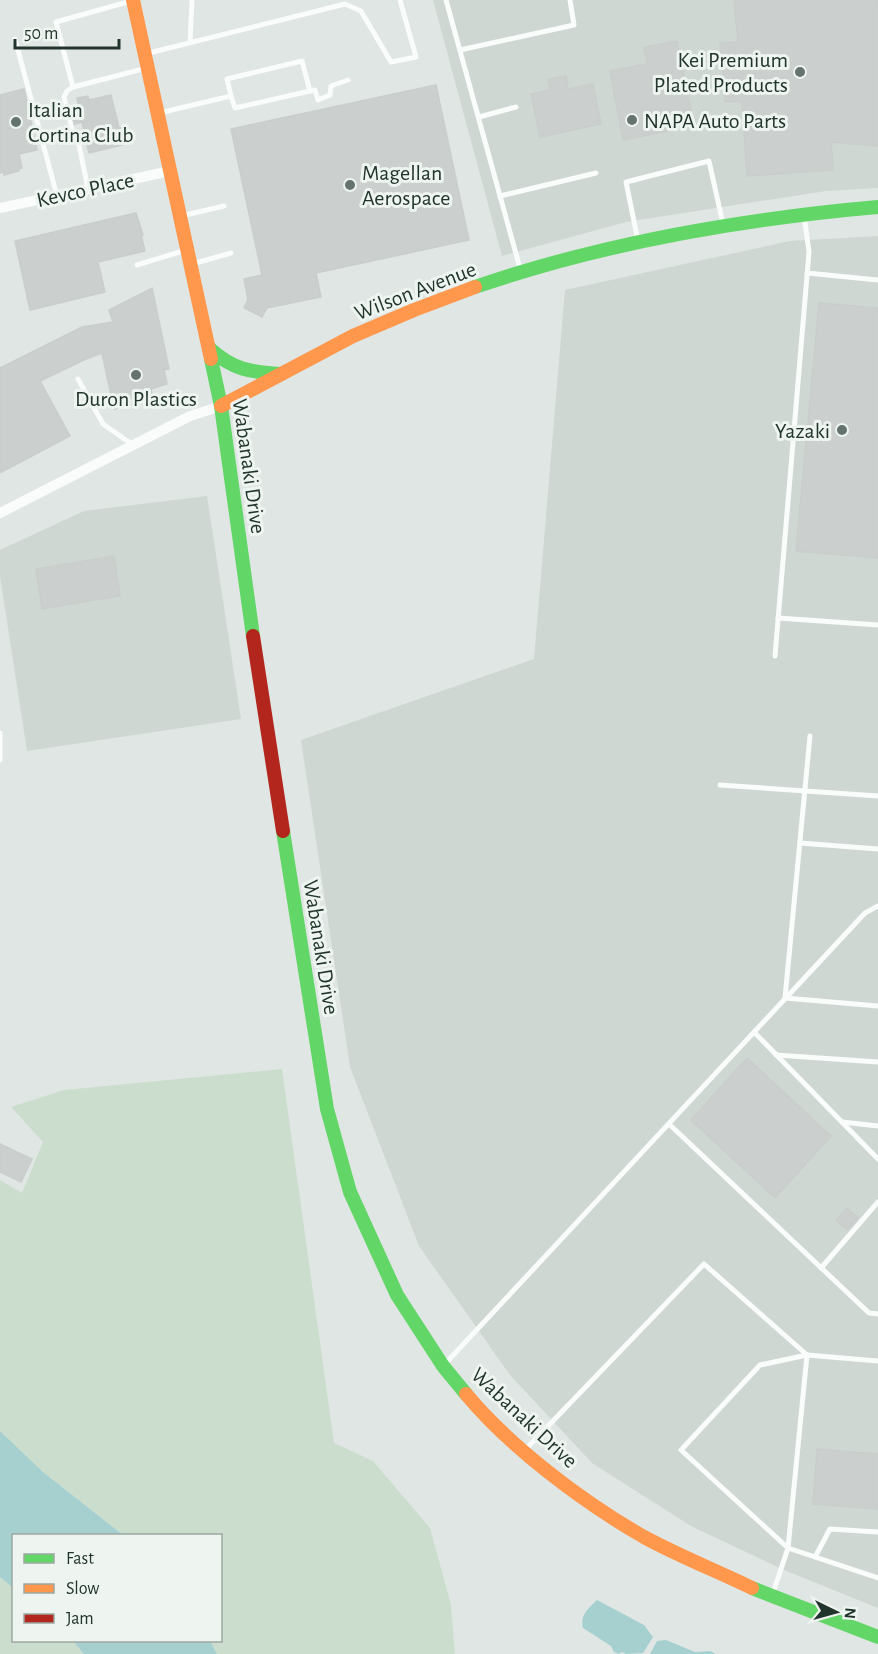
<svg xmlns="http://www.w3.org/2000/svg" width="878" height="1654" font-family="'Alegreya Sans',sans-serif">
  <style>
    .built { fill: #cfd7d2 }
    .green { fill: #cbdece }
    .water { fill: #a5d0cf }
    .building { fill: #cbcfcd; stroke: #c9cecc; stroke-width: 1.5 }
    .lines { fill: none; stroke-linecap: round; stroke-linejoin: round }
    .lane { stroke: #fafbfb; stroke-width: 5 }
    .street { stroke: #fafbfb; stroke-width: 10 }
    .fast { stroke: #63d668; stroke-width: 14 }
    .slow { stroke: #ff974d; stroke-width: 14 }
    .jam { stroke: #b3261e; stroke-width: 14 }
    .poi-dot { fill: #64736d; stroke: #eef5f0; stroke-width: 2 }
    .labels { text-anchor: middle; stroke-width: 6; stroke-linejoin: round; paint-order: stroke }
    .poi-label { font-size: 22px; fill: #22352d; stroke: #eef5f0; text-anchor: start }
    .street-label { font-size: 22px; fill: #22352d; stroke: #eef5f0 }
  </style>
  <rect width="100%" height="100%" fill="#e0e6e3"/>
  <g class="built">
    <polygon points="433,0 878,0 878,188 826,191 626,222 502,256"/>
    <polygon points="878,236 878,1608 784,1570 691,1526 592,1463 510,1375 419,1246 350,1067 301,740 534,659 565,290 790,241"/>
    <polygon points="207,496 241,719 27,751 0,576 0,550 84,511"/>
  </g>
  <g class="green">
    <polygon points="282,1069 334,1443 373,1461 430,1528 451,1605 455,1654 217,1654 210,1641 220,1640 220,1536 123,1535 43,1472 0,1431 0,1180 22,1193 43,1142 11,1107 64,1090"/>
    <polygon points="0,1577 13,1588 14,1640 73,1641 84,1654 0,1654"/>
  </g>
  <g class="water">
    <polygon points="0,1431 43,1472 123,1535 14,1536 13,1588 0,1577"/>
    <path d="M597 1600 644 1625 653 1637 643 1653 626 1654 622 1652 619 1654 614 1652 611 1646 583 1628C580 1615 588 1609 597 1600Z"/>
    <polygon points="666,1640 695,1652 710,1651 716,1654 650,1654 657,1641"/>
    <polygon points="73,1641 210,1641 217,1654 84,1654"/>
  </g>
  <g class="building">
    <polygon points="734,0 878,0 878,146 831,142 833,170 747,176 742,101 725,102 720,43 738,42"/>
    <polygon points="677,41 694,126 623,140 610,71 647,64 644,47"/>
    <polygon points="566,76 568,89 593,84 601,124 540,137 531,94 550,90 548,79"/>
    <polygon points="436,85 469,240 316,273 321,297 267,308 262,317 244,308 248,299 244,279 262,275 231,129"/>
    <polygon points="24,89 37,150 19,154 22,168 19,169 19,171 4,175 4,172 0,173 0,95"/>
    <polygon points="111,95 119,128 123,127 125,136 121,137 122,145 89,153 82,122 72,125 69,110 79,107 77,98 88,96 89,100"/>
    <polygon points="136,213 143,235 141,235 145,251 98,262 105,292 30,310 15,241"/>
    <polygon points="152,288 169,369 164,370 167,384 151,389 152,394 130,399 131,405 114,409 102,353 86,359 40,381 70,436 0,473 0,368 82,327 113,322 109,310"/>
    <polygon points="819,303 878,308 878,558 796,551"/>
    <polygon points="114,556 120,596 42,609 36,569"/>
    <polygon points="747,1058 831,1136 775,1198 691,1120"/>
    <polygon points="0,1144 32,1159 21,1182 0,1172"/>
    <polygon points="847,1208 858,1218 847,1230 836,1220"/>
    <polygon points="817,1449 878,1454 878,1509 813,1504"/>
  </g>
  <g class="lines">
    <g class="lane">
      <polyline points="446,0 521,272"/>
      <polyline points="131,1 56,22 73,87 147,68"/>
      <polyline points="15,39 57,196"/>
      <polyline points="190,42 192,0"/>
      <polyline points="460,50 574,25 570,0"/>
      <polyline points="145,54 345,4 361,11 391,62 416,57 400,0"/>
      <polyline points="73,87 67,91 64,97 73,133 79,145 88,189"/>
      <polyline points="310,91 315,90 318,100 330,95 331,86 348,80"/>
      <polyline points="159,113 231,96 235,108 310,91 302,61 227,79 231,96"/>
      <polyline points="479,117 516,107"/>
      <polyline points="500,196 596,173"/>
      <polyline points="181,216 224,206"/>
      <polyline points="638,241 626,182 709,161 723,224"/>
      <polyline points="192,264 231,253"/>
      <polyline points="137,265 186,250"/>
      <polyline points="807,273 878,280"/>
      <polyline points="78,379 103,424 133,445"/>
      <polyline points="778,618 878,625"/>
      <polyline points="775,656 809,252 804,215"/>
      <polyline points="0,733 0,760"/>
      <polyline points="810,736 785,998 878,1006"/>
      <polyline points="720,785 878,796"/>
      <polyline points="800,843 878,849"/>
      <polyline points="754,1032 878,1159"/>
      <polyline points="776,1055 878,1062"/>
      <polyline points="842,1122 878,1126"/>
      <polyline points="669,1124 869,1313 878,1314"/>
      <polyline points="821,1268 878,1202"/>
      <polyline points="878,1361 807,1355 760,1365 681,1450 788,1548 878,1578"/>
      <polyline points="444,1365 865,913 878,906"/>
      <polyline points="525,1450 704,1264 807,1355"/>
      <polyline points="815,1557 830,1529 878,1532"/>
      <polyline points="772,1596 788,1548 807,1355"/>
    </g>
    <g class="street">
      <polyline points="0,208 170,171"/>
      <polyline points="0,513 190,416 221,406"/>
    </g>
    <g class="fast">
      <path d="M475 287C606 242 741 219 878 207"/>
      <path d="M209 348C233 370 250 372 281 374"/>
      <polyline points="211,359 221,406 253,636"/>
      <polyline points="283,831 327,1109 350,1192 397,1295 443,1366 466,1394"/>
      <polyline points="752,1588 878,1637"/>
    </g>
    <g class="slow">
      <polyline points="133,0 211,359"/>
      <polyline points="221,406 353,336 414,310 475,287"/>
      <path d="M466 1394C511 1448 583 1502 644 1537 679 1556 717 1571 752 1588"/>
    </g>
    <polyline class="jam" points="253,636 283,831"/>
  </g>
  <g class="poi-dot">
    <circle cx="800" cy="72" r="6"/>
    <circle cx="632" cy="120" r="6"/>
    <circle cx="16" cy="122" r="6"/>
    <circle cx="350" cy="185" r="6"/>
    <circle cx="136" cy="375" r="6"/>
    <circle cx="842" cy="430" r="6"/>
  </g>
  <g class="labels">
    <g class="poi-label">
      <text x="788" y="67" text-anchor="end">Kei Premium<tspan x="788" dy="25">Plated Products</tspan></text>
      <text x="28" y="117">Italian<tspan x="28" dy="25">Cortina Club</tspan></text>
      <text x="644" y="128">NAPA Auto Parts</text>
      <text x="362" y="180">Magellan<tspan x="362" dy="25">Aerospace</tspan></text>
      <text x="136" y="406" text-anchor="middle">Duron Plastics</text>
      <text x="830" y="438" text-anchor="end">Yazaki</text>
    </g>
    <g class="street-label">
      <text transform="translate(85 189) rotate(-12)" y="8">Kevco Place</text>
      <text transform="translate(415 290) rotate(-21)" y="8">Wilson Avenue</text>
      <text transform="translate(250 466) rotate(82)" y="8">Wabanaki Drive</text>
      <text transform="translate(322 947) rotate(81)" y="8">Wabanaki Drive</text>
      <text transform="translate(525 1417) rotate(43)" y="8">Wabanaki Drive</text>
    </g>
  </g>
  <rect x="12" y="1534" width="210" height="108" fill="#eef5f0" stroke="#9ca8a2" stroke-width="1.5"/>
  <rect x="24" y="1554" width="30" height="9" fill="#63d668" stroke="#9ca8a2" stroke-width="1.5"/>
  <text x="66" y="1564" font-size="18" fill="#22352d">Fast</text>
  <rect x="24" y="1584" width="30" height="9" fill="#ff974d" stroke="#9ca8a2" stroke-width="1.5"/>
  <text x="66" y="1594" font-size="18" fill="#22352d">Slow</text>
  <rect x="24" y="1614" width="30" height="9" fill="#b3261e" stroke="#9ca8a2" stroke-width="1.5"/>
  <text x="66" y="1624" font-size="18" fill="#22352d">Jam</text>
  <g transform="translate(836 1612) rotate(95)" stroke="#eef5f0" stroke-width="4.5" paint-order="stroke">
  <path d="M0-4.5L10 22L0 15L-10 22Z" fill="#22352d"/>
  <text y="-9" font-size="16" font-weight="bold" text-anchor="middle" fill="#22352d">N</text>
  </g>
  <path d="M15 39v9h104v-9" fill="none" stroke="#22352d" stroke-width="3"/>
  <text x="24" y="39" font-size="18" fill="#22352d" stroke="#eef5f0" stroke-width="4.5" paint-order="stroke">50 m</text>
</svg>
